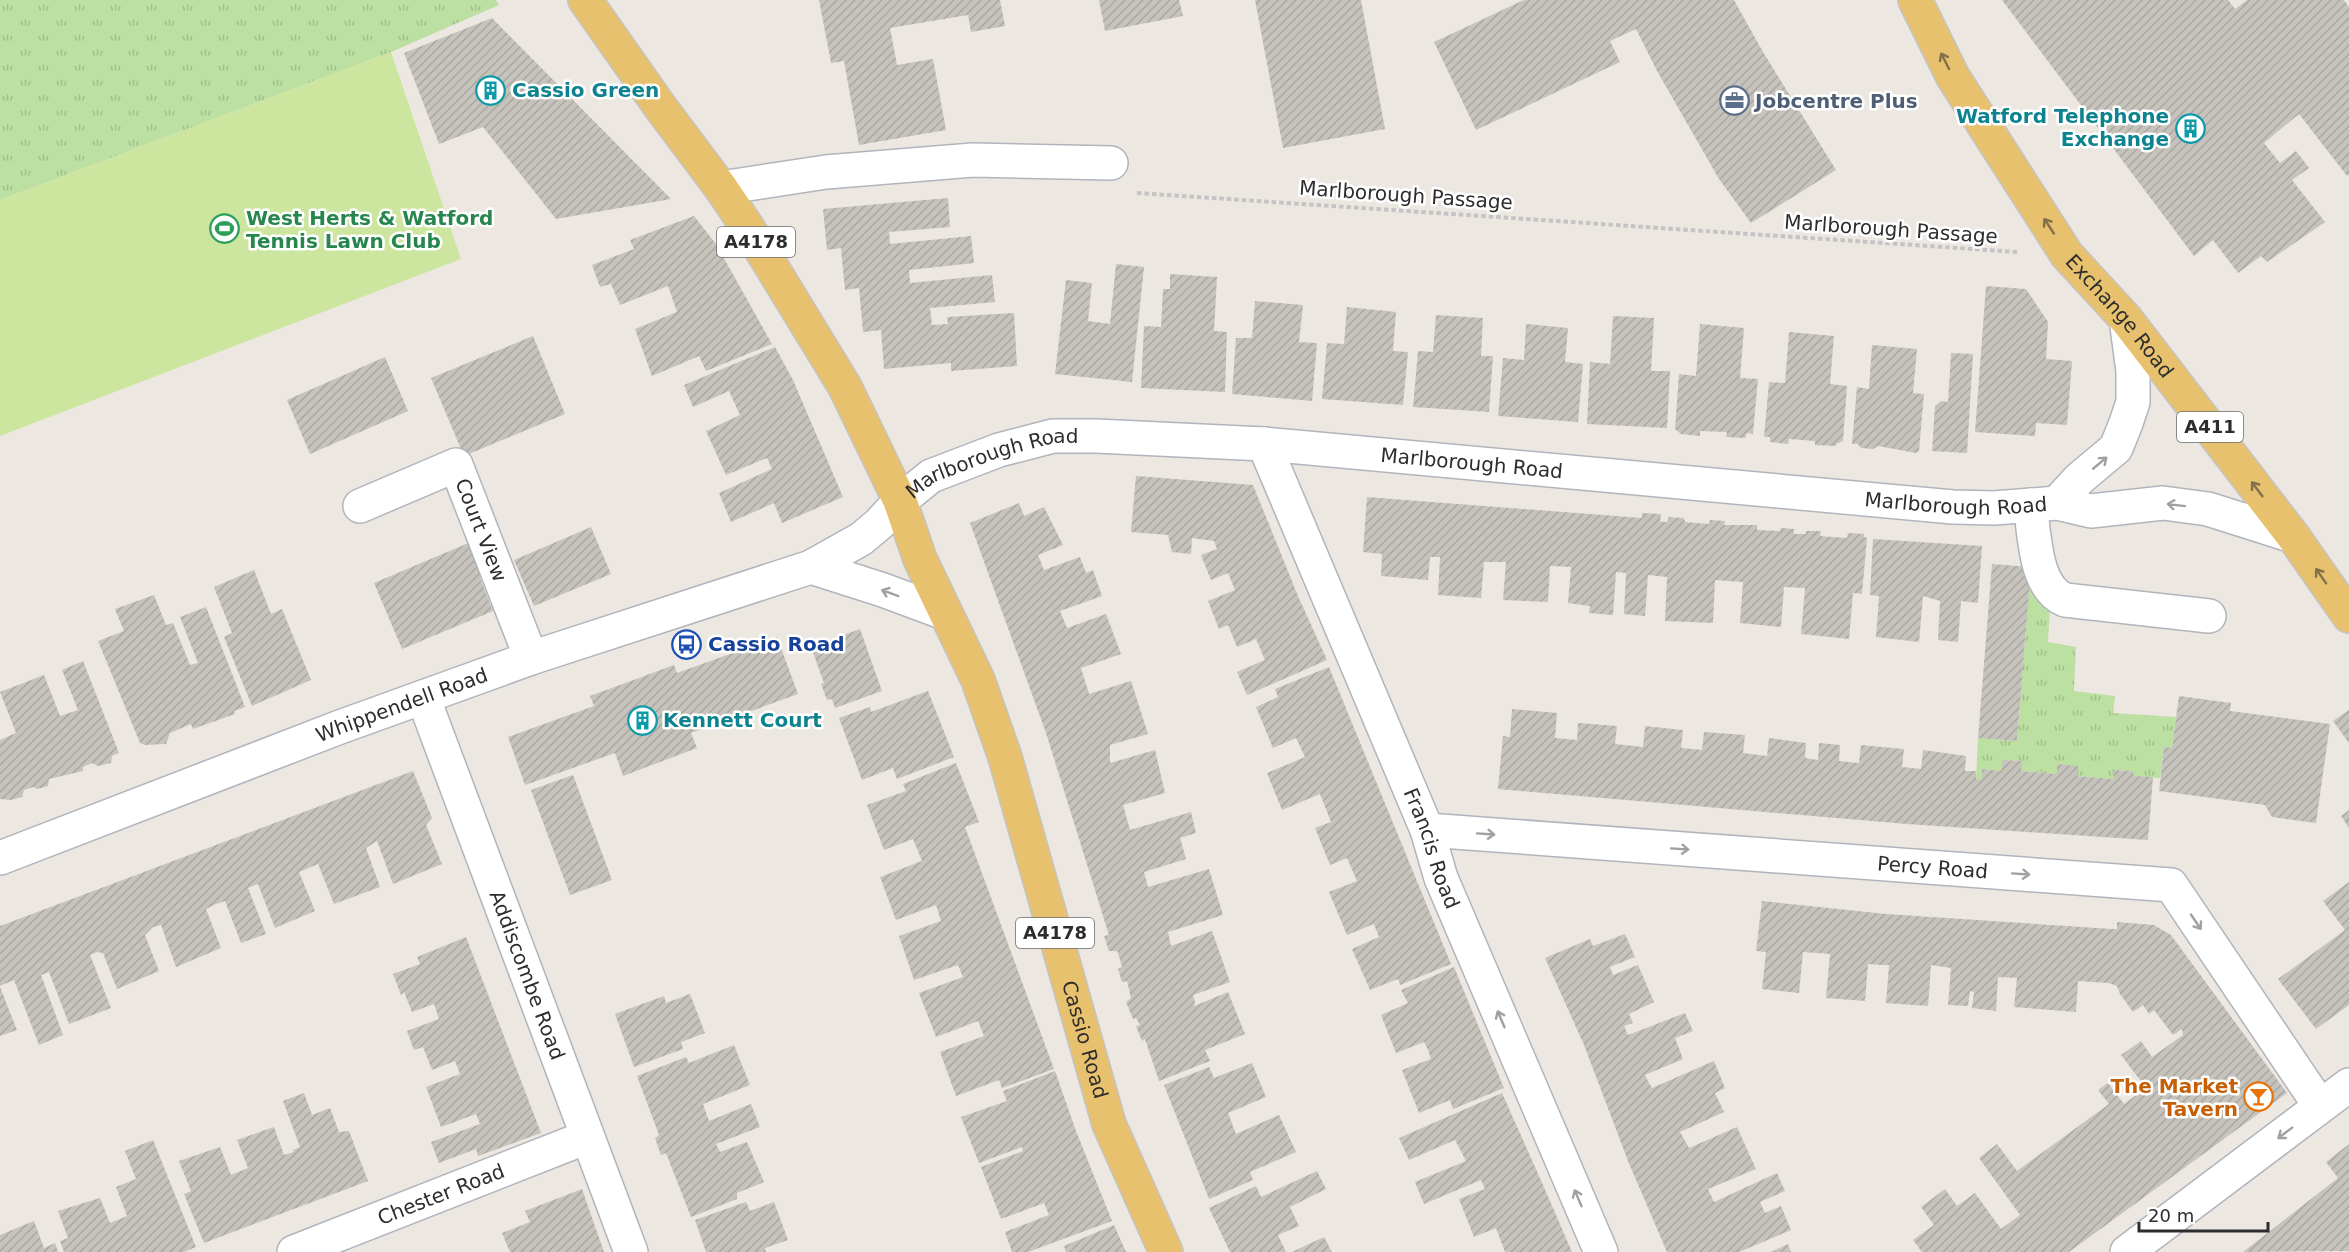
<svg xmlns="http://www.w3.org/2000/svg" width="2349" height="1252" font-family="'DejaVu Sans',sans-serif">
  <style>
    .grass { fill: url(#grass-tufts) }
    .pitch { fill: #cde69f }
    .building { fill: url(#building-hatch) }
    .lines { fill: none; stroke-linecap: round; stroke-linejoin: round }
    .minor-casing { stroke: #b1b4bc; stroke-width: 36 }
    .major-casing { stroke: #c4c4c4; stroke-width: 36 }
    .path { stroke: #c4c4c4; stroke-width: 4; stroke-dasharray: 4.5 3; stroke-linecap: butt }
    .minor { stroke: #fff; stroke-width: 33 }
    .major { stroke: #e7c16d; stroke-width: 33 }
    .oneway { stroke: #81704a }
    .oneway2 { stroke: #a0a0a0 }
    .labels { text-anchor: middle; stroke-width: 5; stroke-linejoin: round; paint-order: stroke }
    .shield { fill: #fff; stroke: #6c6c6c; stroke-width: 1.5 }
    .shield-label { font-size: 18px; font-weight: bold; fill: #2d2d2d }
    .culture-label { font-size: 20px; font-weight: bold; fill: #0d838f; stroke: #fff; text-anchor: start }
    .service-label { font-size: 20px; font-weight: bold; fill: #4e5e75; stroke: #fff; text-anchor: start }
    .street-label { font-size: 20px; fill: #2d2d2d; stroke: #fff }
    .leisure-label { font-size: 20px; font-weight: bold; fill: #27864d; stroke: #fff; text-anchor: start }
    .transit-label { font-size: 20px; font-weight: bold; fill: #164399; stroke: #fff; text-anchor: start }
    .food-label { font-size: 20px; font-weight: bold; fill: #c56008; stroke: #fff; text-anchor: end }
  </style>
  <defs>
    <pattern id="grass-tufts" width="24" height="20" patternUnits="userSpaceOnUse" patternTransform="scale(1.5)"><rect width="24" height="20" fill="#bcdfa2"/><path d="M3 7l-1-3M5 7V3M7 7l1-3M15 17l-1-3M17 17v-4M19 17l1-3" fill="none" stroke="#a2c08c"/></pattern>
    <pattern id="building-hatch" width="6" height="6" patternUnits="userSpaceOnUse" patternTransform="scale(1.5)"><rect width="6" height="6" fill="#c6c2bc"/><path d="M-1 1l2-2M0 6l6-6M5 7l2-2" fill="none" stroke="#aaa7a2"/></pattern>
  </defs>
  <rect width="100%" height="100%" fill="#ede7e1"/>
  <g class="grass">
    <polygon points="0,0 496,0 499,5 391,52 0,200"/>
    <polygon points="2031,567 2050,609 2048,642 2076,647 2074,691 2115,696 2113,713 2176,717 2172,748 2164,747 2160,778 2134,776 2132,771 2114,770 2113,779 2077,776 2057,765 2057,774 2021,771 2021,761 2003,760 2001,771 1982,769 1981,780 1976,779 1978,738 2017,741"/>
  </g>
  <polygon class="pitch" points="391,52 461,259 0,436 0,200"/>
  <g class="building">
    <polygon points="819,0 1000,0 1005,26 971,32 968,15 890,28 897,65 933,59 946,130 859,145 844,61 831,63"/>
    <polygon points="1099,0 1179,0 1183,16 1105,31"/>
    <polygon points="1255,0 1361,0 1385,129 1283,148"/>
    <polygon points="1524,0 1734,0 1763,52 1836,170 1751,223 1719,179 1657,71 1636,29 1610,41 1620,62 1476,130 1434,42"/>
    <polygon points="2002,0 2228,0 2235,9 2247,0 2344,0 2349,7 2349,175 2347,176 2299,114 2264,143 2280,163 2296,151 2309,168 2292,180 2325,222 2267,262 2261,256 2238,273 2213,240 2194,256"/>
    <polygon points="492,18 671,199 556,219 483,127 439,144 404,53"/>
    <polygon points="948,198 950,227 889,232 890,244 971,236 974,263 909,270 910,283 992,275 995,302 930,308 932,325 948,324 947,317 1014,313 1017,366 951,371 951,363 884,369 881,330 863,332 859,288 845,290 841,248 827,250 823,209"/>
    <polygon points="694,216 716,244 772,344 706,371 699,356 652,376 635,329 677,312 668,286 620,305 611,284 600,287 592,265 634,249 630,240"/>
    <polygon points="1116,264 1144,267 1132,382 1055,374 1066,280 1092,283 1088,321 1110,324"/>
    <polygon points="1170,274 1217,277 1214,331 1227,332 1225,392 1141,388 1144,326 1161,327 1163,289 1170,289"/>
    <polygon points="1986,286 2026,289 2048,322 2046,359 2072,361 2067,425 2036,423 2035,436 1975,432"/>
    <polygon points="1255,301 1303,305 1299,342 1317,343 1312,401 1232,394 1236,338 1252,338"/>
    <polygon points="1347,307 1396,312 1393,351 1408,352 1403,405 1322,399 1327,343 1344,344"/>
    <polygon points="1436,315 1483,318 1481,356 1493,356 1489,412 1413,407 1418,351 1433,352"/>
    <polygon points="1613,316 1654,318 1651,371 1670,371 1667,428 1587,424 1590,362 1610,364"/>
    <polygon points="1526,324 1568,328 1565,362 1583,364 1578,422 1498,416 1503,358 1524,360"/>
    <polygon points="1700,324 1744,328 1740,378 1758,379 1753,434 1747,433 1745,438 1726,437 1727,432 1700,431 1700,436 1681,434 1675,429 1679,374 1696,376"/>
    <polygon points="1789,332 1834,336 1830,384 1847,386 1843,441 1836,444 1836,446 1815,445 1815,441 1789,439 1788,444 1770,442 1770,437 1764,437 1769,382 1785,383"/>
    <polygon points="533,336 565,414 464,456 431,378"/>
    <polygon points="1872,345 1917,349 1913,393 1924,394 1919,451 1916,453 1878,446 1873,449 1861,448 1858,444 1852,444 1857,387 1869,389"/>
    <polygon points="775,347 793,380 843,497 782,523 774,503 731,522 719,493 772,469 767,458 726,475 706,431 740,415 729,391 693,407 684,385"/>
    <polygon points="1951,353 1973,354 1967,453 1932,451 1935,406 1941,401 1948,402"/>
    <polygon points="385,357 408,411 310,454 287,400"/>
    <polygon points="1136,476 1253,485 1298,596 1327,660 1247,695 1237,672 1265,660 1256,639 1237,647 1228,625 1219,629 1208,601 1235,590 1228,573 1211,580 1201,555 1217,549 1214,541 1192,538 1191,554 1172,552 1168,535 1131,532"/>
    <polygon points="1367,497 1642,518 1642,513 1661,514 1660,521 1664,522 1667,522 1669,517 1684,518 1685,522 1709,524 1710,520 1725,521 1724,525 1757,525 1757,530 1780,531 1781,528 1794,529 1794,534 1806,534 1806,531 1821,531 1820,536 1833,537 1847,538 1848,533 1864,534 1864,537 1867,538 1862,594 1853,593 1849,639 1801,634 1805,588 1784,587 1781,627 1740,623 1743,582 1715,580 1713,623 1665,621 1667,577 1648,575 1645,616 1624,614 1626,573 1616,572 1613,615 1589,613 1590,606 1568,603 1571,567 1550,566 1548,602 1503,600 1506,562 1484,562 1481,598 1438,595 1440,557 1430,557 1428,580 1381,576 1382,554 1363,552"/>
    <polygon points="1019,503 1024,516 1044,507 1063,545 1038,555 1044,570 1080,557 1086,573 1093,570 1102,596 1060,611 1067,628 1106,614 1121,654 1081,668 1089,694 1131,681 1148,734 1110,745 1110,763 1155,750 1165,793 1123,805 1130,830 1191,812 1196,833 1180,838 1186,859 1144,872 1148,887 1209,869 1223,915 1168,932 1171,946 1212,931 1230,982 1193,995 1195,1002 1194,1006 1228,992 1245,1034 1205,1050 1210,1061 1159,1081 1145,1039 1142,1041 1136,1026 1140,1025 1136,1018 1133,1019 1126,1002 1131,998 1127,981 1122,982 1118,969 1122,967 1118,953 1117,951 1109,951 1104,936 1109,935 1046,733 970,523"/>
    <polygon points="591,527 611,574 534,606 514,560"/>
    <polygon points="478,539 492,573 480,578 493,611 402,649 374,583"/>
    <polygon points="1873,539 1982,546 1978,603 1961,601 1958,642 1938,640 1940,601 1923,596 1919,642 1876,637 1879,596 1870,595"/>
    <polygon points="1992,564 2031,567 2017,741 1978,738"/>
    <polygon points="254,570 271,614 282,609 311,680 252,706 224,637 232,633 214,587"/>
    <polygon points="154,595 166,625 173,623 190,665 198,663 180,617 206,607 245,707 234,711 235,714 193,729 191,724 170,733 166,744 145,745 140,743 98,641 124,631 115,609"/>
    <polygon points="860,629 882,691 835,708 832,699 827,700 821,684 824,683 811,647"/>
    <polygon points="777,637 798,694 691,733 697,748 623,776 615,753 525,785 508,737 594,706 590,696 674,665 677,673"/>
    <polygon points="83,661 119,753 112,756 111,763 98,766 92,763 83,767 83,771 49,779 48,786 37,789 33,787 24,790 22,797 11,800 0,799 0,740 16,733 0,692 44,675 60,716 78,710 62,670"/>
    <polygon points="1329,667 1451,964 1400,985 1398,979 1370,990 1352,949 1379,937 1375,927 1374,924 1347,935 1329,892 1357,881 1347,858 1330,865 1315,828 1331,822 1320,794 1282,810 1267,773 1305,757 1296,738 1273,748 1256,707 1278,697 1275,689"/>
    <polygon points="928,691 954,757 897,779 893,768 862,780 839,718 870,707 871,712"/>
    <polygon points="2179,696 2231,703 2230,711 2330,724 2316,823 2272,817 2265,805 2159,791 2164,747 2172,748"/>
    <polygon points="1512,709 1557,713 1555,738 1577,740 1578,723 1617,726 1615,744 1643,747 1645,726 1683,730 1681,748 1693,749 1702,750 1704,732 1745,735 1743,753 1767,756 1769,738 1806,743 1805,758 1818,760 1819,743 1840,745 1839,761 1859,763 1861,745 1904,749 1902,767 1921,769 1923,750 1966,756 1965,771 1976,771 1976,779 1981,780 1982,769 2001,771 2003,760 2022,761 2021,771 2057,774 2057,764 2078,766 2077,776 2113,779 2114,770 2133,771 2134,776 2153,777 2148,840 1907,824 1498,789 1503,736 1510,737"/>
    <polygon points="2349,710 2349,743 2333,721"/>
    <polygon points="956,763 979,822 965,827 1054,1069 1002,1088 999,1080 956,1096 940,1052 984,1036 978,1021 936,1037 919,993 963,977 958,965 914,980 899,936 941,921 936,905 896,920 880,877 922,861 913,839 884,850 867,805 906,791 903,784"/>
    <polygon points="413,771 432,818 426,825 442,864 393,884 377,841 366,848 380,887 334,904 318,864 311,867 299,872 315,911 275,928 258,884 248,888 266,934 241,943 225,901 216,904 206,909 221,948 176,967 161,925 153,927 145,935 159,971 117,989 103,953 97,952 90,955 111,1008 69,1024 49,972 41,975 63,1035 39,1045 14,980 0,986 0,926"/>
    <polygon points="573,775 612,880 570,895 531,790"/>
    <polygon points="2349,810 2349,828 2341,816"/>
    <polygon points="2349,882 2349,1005 2316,1029 2278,979 2345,930 2323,901"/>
    <polygon points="1762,901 1886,914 2112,929 2117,929 2117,922 2154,925 2171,935 2287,1093 2069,1252 1922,1252 1913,1240 1934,1225 1921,1207 1945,1189 1957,1206 1975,1193 2001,1229 2020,1215 1979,1158 1997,1144 2017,1171 2109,1104 2098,1090 2108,1083 2124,1104 2146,1088 2121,1055 2141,1041 2152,1057 2183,1035 2182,1029 2173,1035 2154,1010 2149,1014 2143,1005 2133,1012 2120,994 2117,986 2109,983 2078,981 2076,1012 2014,1007 2017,978 1998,977 1996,1011 1972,1008 1974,992 1970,991 1968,1006 1948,1005 1951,968 1931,965 1928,1006 1886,1003 1889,965 1882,965 1868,964 1865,1001 1826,998 1830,954 1803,952 1799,993 1762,989 1766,952 1756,951"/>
    <polygon points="1625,934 1635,957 1610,967 1613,975 1638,965 1654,1002 1629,1014 1633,1023 1624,1026 1628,1035 1685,1013 1693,1031 1675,1038 1683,1059 1645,1075 1648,1081 1652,1088 1714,1061 1725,1088 1715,1093 1724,1112 1680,1132 1689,1148 1737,1127 1756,1169 1708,1189 1714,1202 1777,1173 1785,1191 1760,1202 1765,1213 1781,1206 1791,1230 1739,1252 1667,1252 1628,1161 1584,1045 1545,958 1590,939 1593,946"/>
    <polygon points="466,937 541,1133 478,1156 476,1149 439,1163 431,1142 480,1124 476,1114 441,1127 426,1087 460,1074 455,1061 432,1070 423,1047 414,1050 407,1031 439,1019 434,1004 412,1012 404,992 401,995 393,974 420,964 417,957"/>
    <polygon points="1454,967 1504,1088 1453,1109 1450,1100 1419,1113 1402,1070 1431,1059 1428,1050 1424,1042 1396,1053 1381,1015 1408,1003 1401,990"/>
    <polygon points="0,987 17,1030 0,1036"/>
    <polygon points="690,994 705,1033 681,1042 683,1049 634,1067 615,1014 664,996 666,1003"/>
    <polygon points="734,1045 750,1085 703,1104 709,1121 751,1104 760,1127 716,1144 720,1152 747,1142 764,1182 737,1193 737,1199 691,1217 666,1153 661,1155 655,1138 659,1135 637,1076 686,1057 689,1063"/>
    <polygon points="1252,1063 1266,1097 1228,1113 1236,1134 1279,1115 1296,1152 1250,1172 1253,1180 1209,1199 1164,1085 1209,1067 1214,1078"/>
    <polygon points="1055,1071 1076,1131 1112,1221 1028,1252 1012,1252 1005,1232 1049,1215 1044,1203 1001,1219 981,1167 1023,1151 1022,1147 979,1163 961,1117 1007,1101 1003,1091"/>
    <polygon points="304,1093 312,1115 330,1108 339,1132 349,1131 368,1181 204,1243 184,1194 191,1191 179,1161 220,1147 231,1175 248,1168 237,1140 274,1127 284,1155 294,1152 293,1150 300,1147 283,1101"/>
    <polygon points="1502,1093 1543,1185 1572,1252 1505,1252 1496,1228 1474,1237 1459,1199 1485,1189 1481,1180 1424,1204 1415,1182 1466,1161 1455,1140 1409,1160 1399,1138"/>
    <polygon points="153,1140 196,1247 184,1252 64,1252 60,1241 68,1238 58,1211 100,1198 110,1223 127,1216 116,1187 136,1179 125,1151"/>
    <polygon points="2349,1144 2349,1251 2243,1252 2338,1178 2326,1162"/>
    <polygon points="1317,1171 1326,1189 1290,1207 1299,1226 1278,1235 1286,1252 1230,1252 1209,1208 1256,1186 1261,1197"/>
    <polygon points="582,1189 604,1252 510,1252 502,1233 530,1222 525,1211"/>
    <polygon points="746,1202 750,1211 774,1202 788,1240 765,1248 766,1252 706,1252 695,1220"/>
    <polygon points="34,1221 44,1248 55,1243 58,1252 0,1252 0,1235"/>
    <polygon points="1114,1225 1126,1252 1066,1252 1064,1246"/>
    <polygon points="1324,1237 1332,1252 1292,1252"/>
    <polygon points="1788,1244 1791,1252 1771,1252"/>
  </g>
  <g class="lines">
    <defs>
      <g id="minor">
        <polyline points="721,188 826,172 973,160 1111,163"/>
        <path id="s1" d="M1264 444 1427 830 1441 878 1601 1252"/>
        <polyline points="2057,503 2079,479 2116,448 2126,423 2133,402 2133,371 2126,319"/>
        <path d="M2030 505C2035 535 2034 587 2065 600L2209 616"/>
        <path id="s2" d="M360 506 456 465 531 658"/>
        <polyline points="811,567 883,590 945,613"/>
        <path id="s3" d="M423 697 631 1252"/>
        <path id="s4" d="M1427 830 2171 885 2320 1106"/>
        <path id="s5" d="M0 858 340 727 531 658 811 567 861 539 879 524 900 501 931 476 999 450 1053 436H1096L1264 444 1953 507 1994 508 2057 503 2091 511 2163 503 2208 509 2293 536"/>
        <path id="s6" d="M294 1252 587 1137"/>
        <polyline points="2127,1252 2349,1085"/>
      </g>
      <g id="major">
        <path id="s7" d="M585 0 661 108 721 188 748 228 845 387 900 501 920 559 978 680 1005 757 1109 1124 1166 1252"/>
        <path id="s8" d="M1915 0 1953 77 2067 255 2126 319 2293 536 2349 616"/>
      </g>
    </defs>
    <use href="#minor" class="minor-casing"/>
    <use href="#major" class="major-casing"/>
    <polyline class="path" points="1137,193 2018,252"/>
    <use href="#minor" class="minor"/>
    <use href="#major" class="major"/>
  </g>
  <defs><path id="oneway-shaft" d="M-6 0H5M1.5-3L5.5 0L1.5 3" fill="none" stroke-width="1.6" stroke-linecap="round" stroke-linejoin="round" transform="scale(1.5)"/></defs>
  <g class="oneway">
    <use href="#oneway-shaft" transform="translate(1945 61) rotate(-117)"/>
    <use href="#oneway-shaft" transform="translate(2049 226) rotate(-123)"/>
    <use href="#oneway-shaft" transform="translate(2257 489) rotate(-127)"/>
    <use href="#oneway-shaft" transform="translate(2321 576) rotate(-125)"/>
  </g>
  <g class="oneway2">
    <use href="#oneway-shaft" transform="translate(2100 463) rotate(-40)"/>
    <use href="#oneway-shaft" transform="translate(2176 505) rotate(-173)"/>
    <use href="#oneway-shaft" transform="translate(890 593) rotate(-160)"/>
    <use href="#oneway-shaft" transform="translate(1486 834) rotate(4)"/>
    <use href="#oneway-shaft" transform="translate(1680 849) rotate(4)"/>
    <use href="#oneway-shaft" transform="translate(2021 874) rotate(4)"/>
    <use href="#oneway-shaft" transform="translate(2196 922) rotate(56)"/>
    <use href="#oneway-shaft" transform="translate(1501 1019) rotate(-113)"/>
    <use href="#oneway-shaft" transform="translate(2285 1133) rotate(143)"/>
    <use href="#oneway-shaft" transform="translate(1578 1198) rotate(-113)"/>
  </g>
  <defs>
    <symbol id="building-ring" viewBox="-11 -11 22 22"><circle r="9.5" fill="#fff" stroke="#0f9aa8" stroke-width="1.5"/><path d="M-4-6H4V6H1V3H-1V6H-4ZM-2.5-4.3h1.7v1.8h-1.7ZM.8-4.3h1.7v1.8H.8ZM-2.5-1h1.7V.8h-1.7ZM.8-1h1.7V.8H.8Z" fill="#0f9aa8"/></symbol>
    <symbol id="office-ring" viewBox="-11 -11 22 22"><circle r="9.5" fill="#fff" stroke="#5c6f8a" stroke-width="1.5"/><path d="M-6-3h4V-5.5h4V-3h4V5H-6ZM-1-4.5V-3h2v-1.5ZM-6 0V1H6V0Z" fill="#5c6f8a"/></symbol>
    <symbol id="stadium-ring" viewBox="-11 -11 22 22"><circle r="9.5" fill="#fff" stroke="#2e9e5b" stroke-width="1.5"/><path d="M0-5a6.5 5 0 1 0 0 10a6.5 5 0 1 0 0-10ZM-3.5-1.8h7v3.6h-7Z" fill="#2e9e5b"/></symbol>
    <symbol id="bus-ring" viewBox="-11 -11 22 22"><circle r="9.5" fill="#fff" stroke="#1a4fb4" stroke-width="1.5"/><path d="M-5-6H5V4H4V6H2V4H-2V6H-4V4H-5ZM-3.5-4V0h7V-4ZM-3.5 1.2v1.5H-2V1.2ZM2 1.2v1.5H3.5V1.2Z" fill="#1a4fb4"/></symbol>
    <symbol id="bar-ring" viewBox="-11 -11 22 22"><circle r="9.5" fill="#fff" stroke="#e8710a" stroke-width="1.5"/><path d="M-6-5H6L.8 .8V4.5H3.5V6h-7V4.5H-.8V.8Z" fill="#e8710a"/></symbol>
  </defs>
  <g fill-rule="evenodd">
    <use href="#building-ring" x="474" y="74" width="33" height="33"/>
    <use href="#office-ring" x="1718" y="84" width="33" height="33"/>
    <use href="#building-ring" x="2174" y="112" width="33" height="33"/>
    <use href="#stadium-ring" x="208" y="212" width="33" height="33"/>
    <use href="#bus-ring" x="670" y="628" width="33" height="33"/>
    <use href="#building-ring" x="626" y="704" width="33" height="33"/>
    <use href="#bar-ring" x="2242" y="1080" width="33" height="33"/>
  </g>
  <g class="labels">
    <g class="shield">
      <rect x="717" y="227" width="78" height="30" rx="4.5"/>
      <rect x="2177" y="412" width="66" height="30" rx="4.5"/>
      <rect x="1016" y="918" width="78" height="30" rx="4.5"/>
    </g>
    <g class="shield-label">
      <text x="756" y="248">A4178</text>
      <text x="2210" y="433">A411</text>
      <text x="1055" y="939">A4178</text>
    </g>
    <g class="culture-label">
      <text x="512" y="97">Cassio Green</text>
      <text x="2169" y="123" text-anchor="end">Watford Telephone<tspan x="2169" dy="23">Exchange</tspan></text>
      <text x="663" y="727">Kennett Court</text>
    </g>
    <g class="service-label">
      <text x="1755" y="108">Jobcentre Plus</text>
    </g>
    <g class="street-label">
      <text transform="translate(1406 195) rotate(4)" y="7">Marlborough Passage</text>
      <text transform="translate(1891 229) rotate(4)" y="7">Marlborough Passage</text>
      <text dy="7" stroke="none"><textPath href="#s8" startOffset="378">Exchange Road</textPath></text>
      <text dy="7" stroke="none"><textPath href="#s5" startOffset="1562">Marlborough Road</textPath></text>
      <text dy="7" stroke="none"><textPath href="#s5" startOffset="1076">Marlborough Road</textPath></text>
      <text dy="7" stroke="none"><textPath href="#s5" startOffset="2048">Marlborough Road</textPath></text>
      <text dy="7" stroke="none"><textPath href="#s2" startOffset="174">Court View</textPath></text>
      <text dy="7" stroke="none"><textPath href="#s5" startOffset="430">Whippendell Road</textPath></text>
      <text dy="7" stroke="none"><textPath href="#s1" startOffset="438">Francis Road</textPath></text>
      <text dy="7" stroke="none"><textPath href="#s4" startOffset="507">Percy Road</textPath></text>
      <text dy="7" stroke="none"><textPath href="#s3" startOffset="297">Addiscombe Road</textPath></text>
      <text dy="7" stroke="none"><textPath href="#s7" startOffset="1164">Cassio Road</textPath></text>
      <text dy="7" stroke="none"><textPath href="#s6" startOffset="158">Chester Road</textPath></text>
    </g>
    <g class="leisure-label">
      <text x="246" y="225">West Herts &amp; Watford<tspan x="246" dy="23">Tennis Lawn Club</tspan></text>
    </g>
    <g class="transit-label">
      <text x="708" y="651">Cassio Road</text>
    </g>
    <g class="food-label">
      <text x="2238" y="1093">The Market<tspan x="2238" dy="23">Tavern</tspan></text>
    </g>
  </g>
  <path d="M2139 1222v9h129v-9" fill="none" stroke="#2d2d2d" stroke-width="3"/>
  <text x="2148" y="1222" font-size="18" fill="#2d2d2d" stroke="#ffffff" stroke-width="4.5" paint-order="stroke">20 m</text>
</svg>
